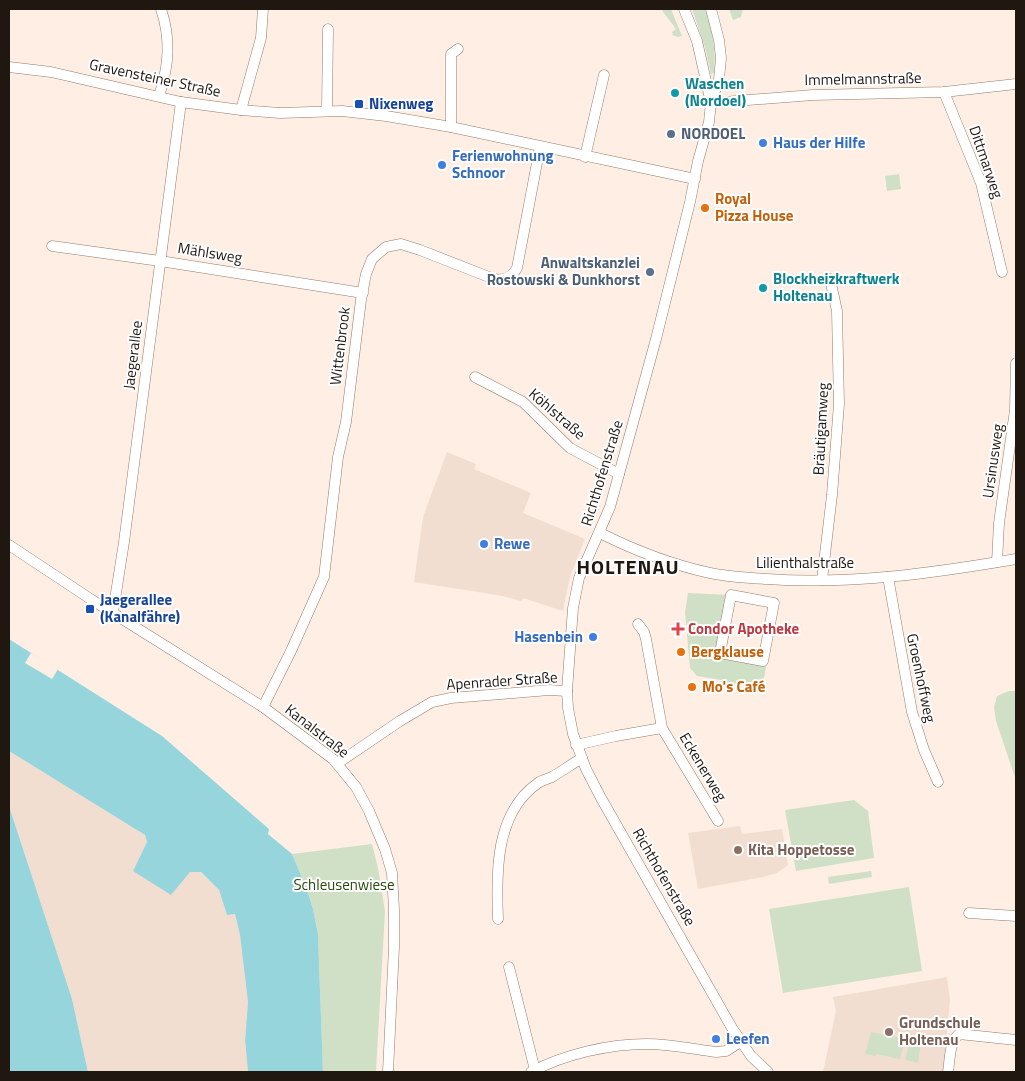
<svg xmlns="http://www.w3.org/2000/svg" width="1025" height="1081" font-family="'Titillium Web',sans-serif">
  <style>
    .built { fill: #f2ded1 }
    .green { fill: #d0e0c7 }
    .water { fill: #97d5dc }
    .pier { fill: #ffeee4 }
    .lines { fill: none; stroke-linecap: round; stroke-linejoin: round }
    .minor-casing { stroke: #947b6b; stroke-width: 11 }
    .minor { stroke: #fff; stroke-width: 10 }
    .culture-dot { fill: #0f9aa8; stroke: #fff; stroke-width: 2 }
    .transit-dot { fill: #1a4fb4; stroke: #fff; stroke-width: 2 }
    .service-dot { fill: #5c6f8a; stroke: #fff; stroke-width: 2 }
    .shop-dot { fill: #3f7fe0; stroke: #fff; stroke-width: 2 }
    .food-dot { fill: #e8710a; stroke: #fff; stroke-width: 2 }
    .health-dot { fill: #e0444e; stroke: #fff; stroke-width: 2 }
    .education-dot { fill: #8d6e63; stroke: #fff; stroke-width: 2 }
    .labels { text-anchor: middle; stroke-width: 4; stroke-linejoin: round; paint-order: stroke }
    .street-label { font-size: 15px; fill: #211711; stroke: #fff }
    .culture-label { font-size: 15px; font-weight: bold; fill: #0d838f; stroke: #fff; text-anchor: start }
    .transit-label { font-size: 15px; font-weight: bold; fill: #164399; stroke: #fff; text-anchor: start }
    .service-label { font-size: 15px; font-weight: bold; fill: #4e5e75; stroke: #fff; text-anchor: start }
    .shop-label { font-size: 15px; font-weight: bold; fill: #366cbe; stroke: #fff; text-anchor: start }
    .food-label { font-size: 15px; font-weight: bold; fill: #c56008; stroke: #fff; text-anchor: start }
    .health-label { font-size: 15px; font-weight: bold; fill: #be3a42; stroke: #fff; text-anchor: start }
    .education-label { font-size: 15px; font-weight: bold; fill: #785e54; stroke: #fff; text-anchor: start }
    .park-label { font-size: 15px; fill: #29490c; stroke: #fff }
    .district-label { font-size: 20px; font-weight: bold; letter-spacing: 1px; fill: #211711; stroke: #fff }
  </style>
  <rect width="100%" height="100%" fill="#ffeee4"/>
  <g class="built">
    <polygon points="447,452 476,464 474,469 531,493 523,513 585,539 570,577 563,611 523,598 521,601 503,596 414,582 423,517"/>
    <polygon points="9,751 145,835 147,842 133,871 200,872 219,890 227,915 235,914 240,935 248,1002 245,1040 248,1072 88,1072 72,999 9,806"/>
    <polygon points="740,826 742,834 782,829 788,865 777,873 763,877 698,889 688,833"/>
    <polygon points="947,977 950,1000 943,1072 823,1072 836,1011 833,997"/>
  </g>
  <g class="green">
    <polygon points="661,9 671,9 682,36 678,37 672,35 673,34 672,32 676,29"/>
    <path d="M692 9H705C713 30 716 51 714 73L711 74 705 47Z"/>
    <polygon points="729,9 743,9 741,17 733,20"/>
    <polygon points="899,174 901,189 887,191 885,176"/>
    <polygon points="688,593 731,595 720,653 767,662 762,688 721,682 721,680 697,676 690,668 685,612"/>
    <polygon points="1009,691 1016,691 1016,780 996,721 994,707 997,696"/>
    <polygon points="854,800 868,811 874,858 796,871 785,810"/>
    <polygon points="372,844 378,868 385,911 376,1072 323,1072 318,934 313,909 306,887 292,854"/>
    <polygon points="871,871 872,877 829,884 828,877"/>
    <polygon points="909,887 922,971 783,993 769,909"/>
    <polygon points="871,1032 905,1039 900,1059 876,1054 876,1056 865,1054"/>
    <polygon points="910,1040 921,1042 918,1063 905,1060"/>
  </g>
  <g class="water">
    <polygon points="9,639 162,736 269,829 268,834 292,854 306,887 313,909 318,934 323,1072 248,1072 245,1040 248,1002 240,935 235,914 227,915 219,890 201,872 190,872 171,895 133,871 147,842 145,835 9,751"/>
    <polygon points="9,806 72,999 88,1072 9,1072"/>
  </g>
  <polygon class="pier" points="31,653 58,669 52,679 25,663"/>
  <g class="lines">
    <defs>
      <g id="minor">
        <polyline points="684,9 697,41 711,103"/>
        <polyline points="711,9 719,40 721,58 719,79 711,103 709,122 698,161 690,202 656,339 610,507 579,578 573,608 567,691 568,708 573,734 586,769 601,798 732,1028 751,1056 768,1072"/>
        <polyline points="9,67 51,72 181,102 241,110 280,113 342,111 386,116 451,127 695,179"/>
        <polyline points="944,92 981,183 1002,272"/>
        <path d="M159 96C169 66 171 39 161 9"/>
        <polyline points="711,103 813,95 944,92 1016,84"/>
        <polyline points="241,110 261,38 263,9"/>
        <polyline points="327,111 328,29"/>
        <polyline points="451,127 451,54 458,49"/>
        <polyline points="585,157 604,75"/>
        <polyline points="52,246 160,261 363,293"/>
        <polyline points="475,377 523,402 570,448 619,474"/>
        <path d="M600 533C634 550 673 565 710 573 729 577 748 578 767 579 850 585 934 573 1016 559"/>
        <polyline points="9,545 92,600 263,707 333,759 356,787 369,811 385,849 392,873 394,910 394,947 388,1072"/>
        <polyline points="997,562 999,523 1015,410 1016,363"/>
        <polyline points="888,577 912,712 924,750 938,782"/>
        <polyline points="822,580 832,495 839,404 837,311 830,279"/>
        <polygon points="731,595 774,603 763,661 720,653"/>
        <polyline points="113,612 124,542 181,102"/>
        <polyline points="638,624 644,632 646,639 662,728 718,821"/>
        <path d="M263 707 291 651 324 577 338 457 346 422 361 300 366 274 372 259 386 247 401 244 420 250 494 279C505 281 512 277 517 268L540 147"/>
        <polyline points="576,745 616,736 662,728"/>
        <polyline points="338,763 400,721 432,702 451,698 501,694 549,690 567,691"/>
        <polyline points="969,913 1016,916"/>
        <path d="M498 919C496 872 495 813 538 783 542 780 548 779 552 777 562 771 572 764 582 758"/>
        <polyline points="509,967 535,1070"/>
        <path d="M531 1072C565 1054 609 1044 647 1044 669 1044 693 1049 716 1052L726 1051 740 1042"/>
        <path d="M948 1072C950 1060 949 1043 959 1034L1016 1040"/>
      </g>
    </defs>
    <use href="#minor" class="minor-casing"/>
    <use href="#minor" class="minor"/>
  </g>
  <g class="culture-dot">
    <circle cx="675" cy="93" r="5"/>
    <circle cx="763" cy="288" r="5"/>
  </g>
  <g class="transit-dot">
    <rect x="354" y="99" width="10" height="10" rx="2.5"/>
    <rect x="85" y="604" width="10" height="10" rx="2.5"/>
  </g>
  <g class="service-dot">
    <circle cx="671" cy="134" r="5"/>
    <circle cx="650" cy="272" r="5"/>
  </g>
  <g class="shop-dot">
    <circle cx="763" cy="143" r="5"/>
    <circle cx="442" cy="165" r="5"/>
    <circle cx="484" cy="544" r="5"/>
    <circle cx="593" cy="637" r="5"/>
    <circle cx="716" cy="1039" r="5"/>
  </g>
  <g class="food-dot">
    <circle cx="705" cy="208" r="5"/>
    <circle cx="681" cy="652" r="5"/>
    <circle cx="692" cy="687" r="5"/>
  </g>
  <path class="health-dot" d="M675.5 621.5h5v5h5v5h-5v5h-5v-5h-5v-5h5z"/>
  <g class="education-dot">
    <circle cx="738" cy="850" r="5"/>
    <circle cx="889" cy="1032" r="5"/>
  </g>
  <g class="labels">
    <g class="street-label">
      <text transform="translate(155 78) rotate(12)" y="5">Gravensteiner Straße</text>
      <text transform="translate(863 79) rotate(-1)" y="5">Immelmannstraße</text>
      <text transform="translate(986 162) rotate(71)" y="5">Dittmarweg</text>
      <text transform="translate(210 253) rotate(9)" y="5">Mählsweg</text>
      <text transform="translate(340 346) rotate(-83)" y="5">Wittenbrook</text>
      <text transform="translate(133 355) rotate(-83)" y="5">Jaegerallee</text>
      <text transform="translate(557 414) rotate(41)" y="5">Köhlstraße</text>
      <text transform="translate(821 429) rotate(-87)" y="5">Bräutigamweg</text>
      <text transform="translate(993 461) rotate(-82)" y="5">Ursinusweg</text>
      <text transform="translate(602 473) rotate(-73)" y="5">Richthofenstraße</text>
      <text x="805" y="568">Lilienthalstraße</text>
      <text transform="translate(921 678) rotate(78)" y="5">Groenhoffweg</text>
      <text transform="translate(502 681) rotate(-4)" y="5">Apenrader Straße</text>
      <text transform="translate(317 731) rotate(38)" y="5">Kanalstraße</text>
      <text transform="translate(703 767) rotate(59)" y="5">Eckenerweg</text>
      <text transform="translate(664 877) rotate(60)" y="5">Richthofenstraße</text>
    </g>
    <g class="culture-label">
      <text x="685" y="89">Waschen<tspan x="685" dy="17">(Nordoel)</tspan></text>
      <text x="773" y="284">Blockheizkraftwerk<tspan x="773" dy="17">Holtenau</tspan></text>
    </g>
    <g class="transit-label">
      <text x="369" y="109">Nixenweg</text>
      <text x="100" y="605">Jaegerallee<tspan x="100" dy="17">(Kanalfähre)</tspan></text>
    </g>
    <g class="service-label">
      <text x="681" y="139">NORDOEL</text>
      <text x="640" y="268" text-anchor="end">Anwaltskanzlei<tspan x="640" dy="17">Rostowski &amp; Dunkhorst</tspan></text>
    </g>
    <g class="shop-label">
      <text x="773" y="148">Haus der Hilfe</text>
      <text x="452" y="161">Ferienwohnung<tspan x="452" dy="17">Schnoor</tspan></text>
      <text x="494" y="549">Rewe</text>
      <text x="583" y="642" text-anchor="end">Hasenbein</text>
      <text x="726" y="1044">Leefen</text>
    </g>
    <g class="food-label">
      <text x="715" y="204">Royal<tspan x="715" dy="17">Pizza House</tspan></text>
      <text x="691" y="657">Bergklause</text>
      <text x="702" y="692">Mo's Café</text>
    </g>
    <g class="health-label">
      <text x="688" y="634">Condor Apotheke</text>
    </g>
    <g class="education-label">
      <text x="748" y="855">Kita Hoppetosse</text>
      <text x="899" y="1028">Grundschule<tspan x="899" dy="17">Holtenau</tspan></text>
    </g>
    <g class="park-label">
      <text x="344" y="890">Schleusenwiese</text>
    </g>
    <g class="district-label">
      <text x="628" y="574">HOLTENAU</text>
    </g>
  </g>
  <rect width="1025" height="1081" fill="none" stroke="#211711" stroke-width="20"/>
</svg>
